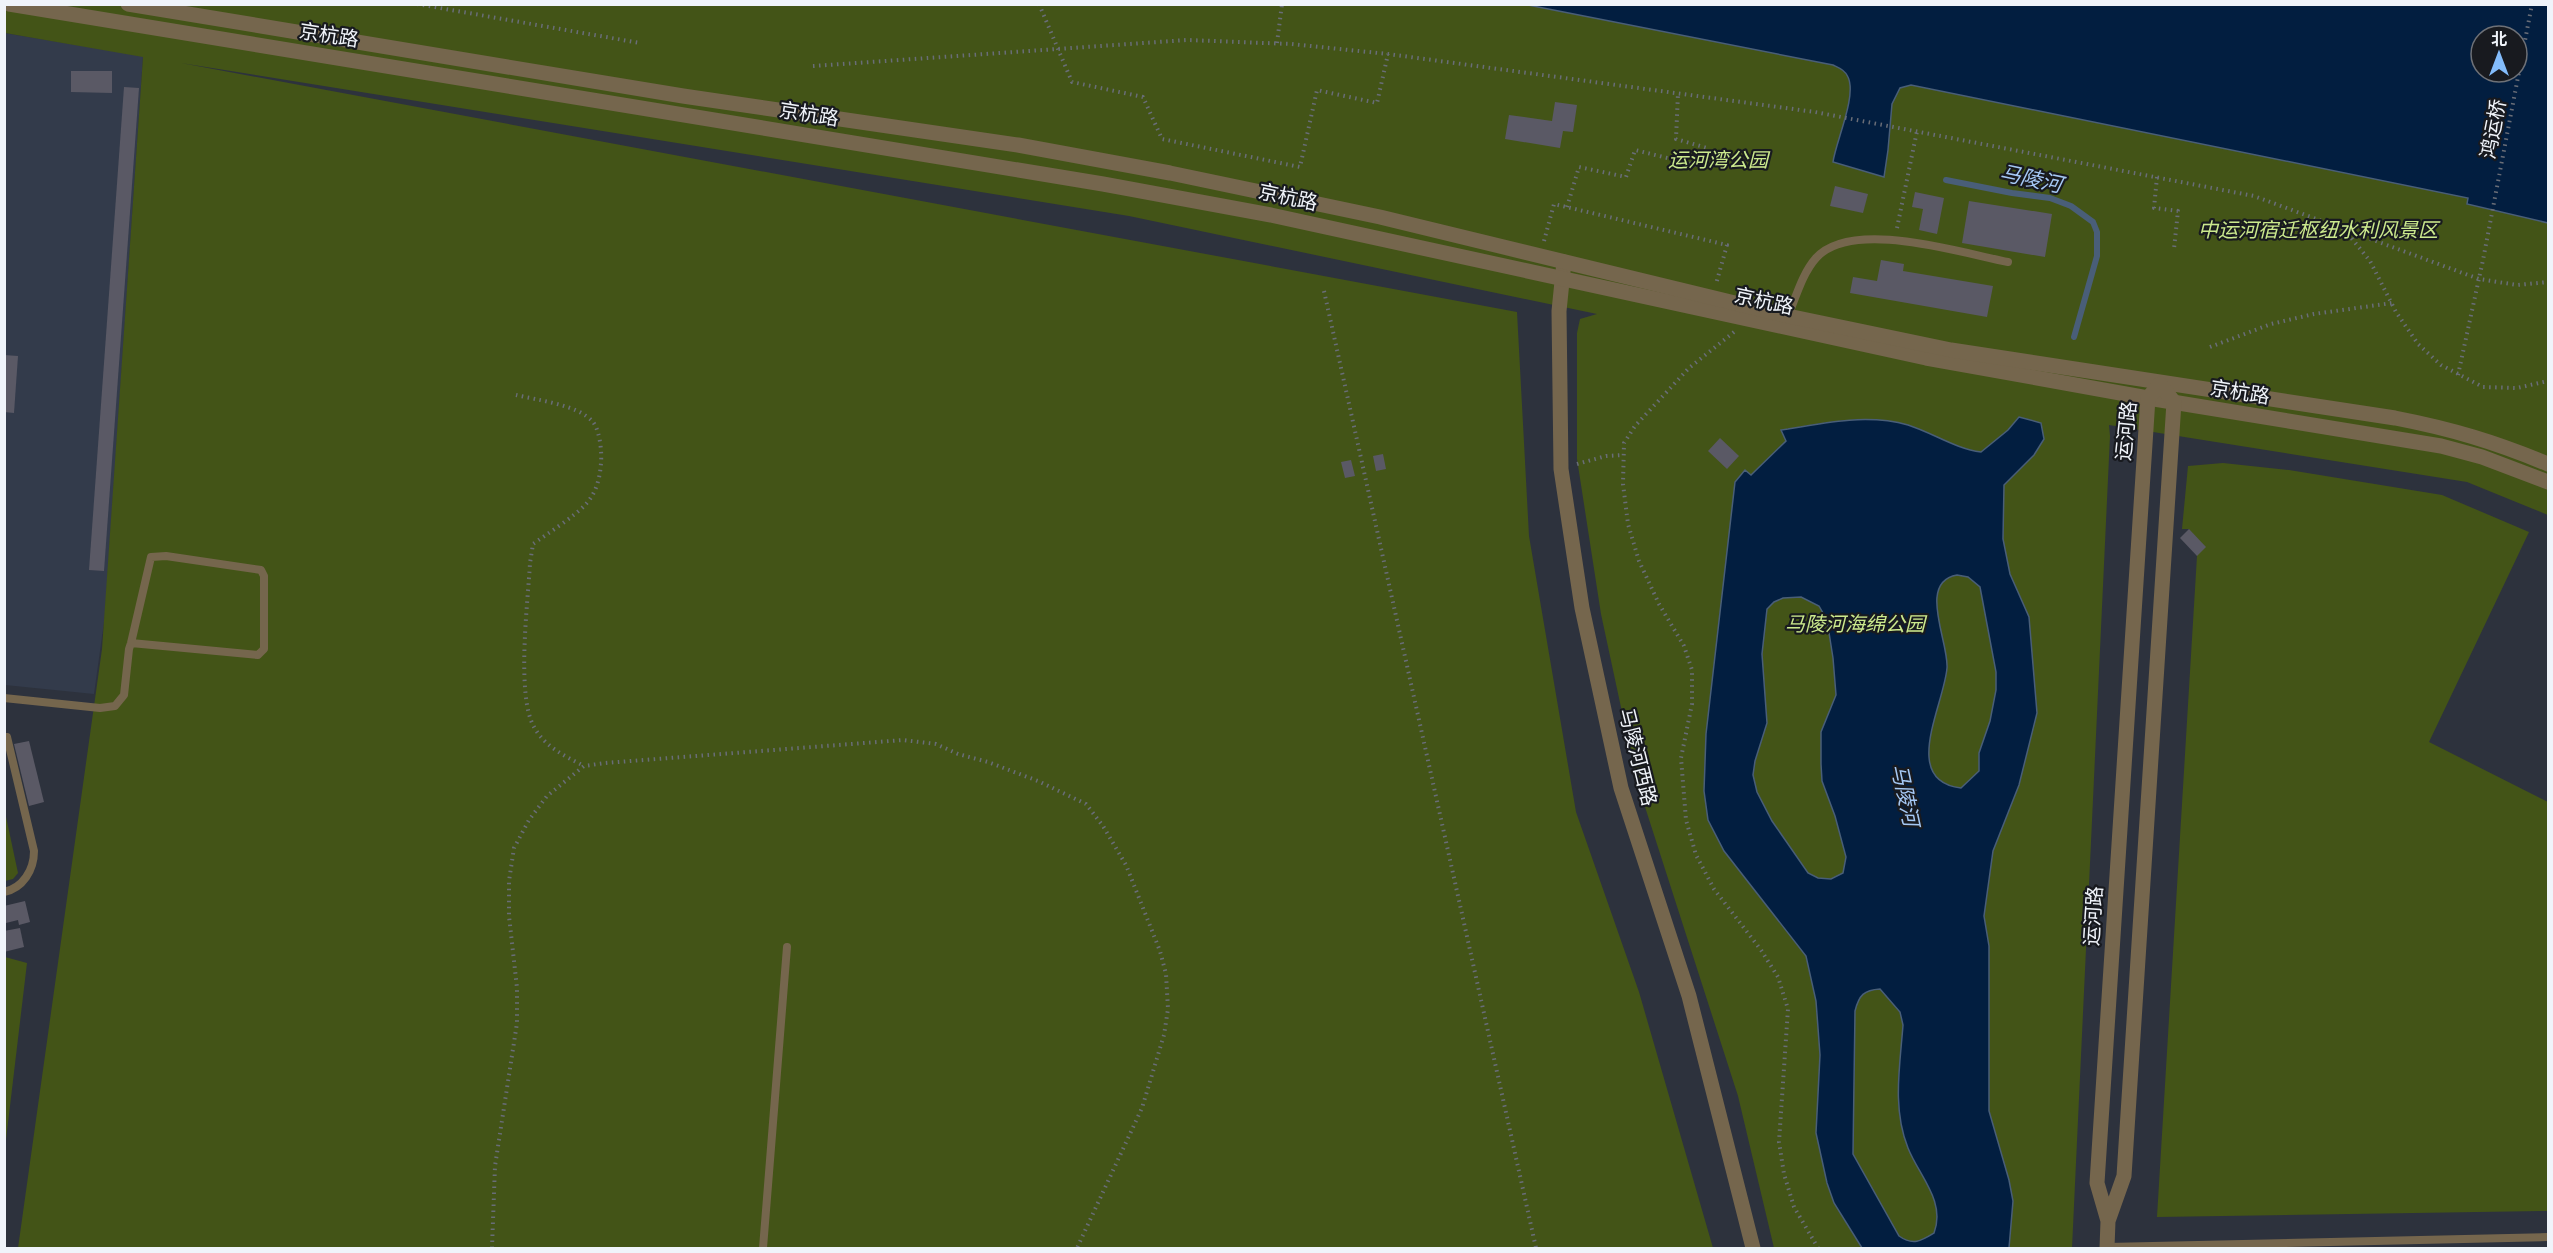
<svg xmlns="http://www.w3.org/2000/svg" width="2553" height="1253" font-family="'Roboto Serif','Noto Sans SC',serif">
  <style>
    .built { fill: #333b4b }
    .green { fill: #435417; fill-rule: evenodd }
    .water { fill: #021e40; stroke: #495e78; stroke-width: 1.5; fill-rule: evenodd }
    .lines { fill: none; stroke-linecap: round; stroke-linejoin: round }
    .stream { stroke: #495e78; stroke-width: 6 }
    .building { fill: #5a5965 }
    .path { stroke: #696d77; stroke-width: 4; stroke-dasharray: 1.5 4.5; stroke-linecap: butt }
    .service { stroke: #75664d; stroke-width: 8 }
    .minor { stroke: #75664d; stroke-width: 15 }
    .tertiary { stroke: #75664d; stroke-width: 15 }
    .labels { text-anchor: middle; stroke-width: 4.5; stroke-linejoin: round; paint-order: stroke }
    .street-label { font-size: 20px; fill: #f0f4fa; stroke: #181a1f }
    .park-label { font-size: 20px; font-style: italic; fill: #cbe98d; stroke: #181a1f }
    .water-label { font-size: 21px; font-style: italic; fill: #a5c8f4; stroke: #181a1f }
  </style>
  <rect width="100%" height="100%" fill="#2d323d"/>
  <polygon class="built" points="4,33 143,56 105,615 94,694 5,685"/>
  <g class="green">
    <path d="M4 5H2548V515L2467 482 2109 425 2110 436 2072 1248H1774L1738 1096 1637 782 1601 614 1577 459V333L1580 319 1597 314 1129 216 181 63 1517 312 1529 536 1576 812 1639 992 1713 1248H18L102 649 143 57 5 33ZM2481 36H2517V72H2481Z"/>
    <polygon points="2223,463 2289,470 2442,495 2529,532 2429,742 2548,802 2548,1211 2157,1217 2197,556 2189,529 2182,529 2188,466"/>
    <polygon points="5,812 18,873 13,879 5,881"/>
    <polygon points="5,957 27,963 5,1148 4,957"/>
  </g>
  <g class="water">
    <path d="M1528 5H2548V223L2467 204 2468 198 1911 85 1900 88 1892 104 1888 150 1884 177 1833 162C1836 141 1857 96 1848 77 1845 70 1839 68 1833 65ZM2481 36H2517V72H2481Z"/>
    <path d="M2019 417 2041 423 2044 439 2034 455 2004 485 2003 539 2010 574 2029 617 2037 713 2019 785 1993 851 1984 916 1989 946V1111L2009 1180 2013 1201 2009 1248H1862L1834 1203 1827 1183 1816 1133 1820 1055 1816 1001 1806 956 1724 851 1708 820 1704 791 1706 734 1735 482 1745 470 1751 475 1786 441 1781 430 1788 429C1827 422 1869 414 1908 425 1933 433 1956 449 1981 452L2008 430ZM1957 575 1968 577 1980 587 1996 672V690L1990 721 1979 753V771L1961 788C1900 781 1944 705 1947 668 1949 642 1917 582 1957 575ZM1801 597 1819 606 1827 620 1833 658 1836 695 1821 732V764L1822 781 1835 816 1846 857 1843 873 1831 879 1818 878 1808 873 1772 821 1757 792 1753 775 1755 761 1767 723 1762 654 1767 609 1774 602 1783 598ZM1880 989 1900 1012 1903 1025C1900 1066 1892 1108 1908 1148 1919 1176 1946 1201 1934 1233 1921 1241 1913 1246 1899 1236L1853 1154 1855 1011C1859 995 1864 990 1880 989Z"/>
  </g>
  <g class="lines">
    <polyline class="stream" points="1946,180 2012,193 2050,198 2071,206 2093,222 2097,232 2097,256 2074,337"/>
  </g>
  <g class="building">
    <polygon points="71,71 112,71 112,93 71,92"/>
    <polygon points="124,87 139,88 104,571 89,570"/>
    <polygon points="1555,102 1577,105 1573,132 1563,131 1560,148 1505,139 1509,115 1552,121"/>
    <polygon points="1835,186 1868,194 1863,213 1830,206"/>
    <polygon points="1915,192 1944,198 1937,234 1919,230 1923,209 1912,207"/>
    <polygon points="1969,201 2052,214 2045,257 1962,243"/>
    <polygon points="1881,260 1904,264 1903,271 1993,286 1987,317 1850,293 1853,277 1877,281"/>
    <polygon points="4,355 18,356 14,413 4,412"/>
    <polygon points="1720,438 1739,456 1727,469 1708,451"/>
    <polygon points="1383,454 1386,469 1376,471 1373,456"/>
    <polygon points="1351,460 1355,476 1345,478 1341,462"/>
    <polygon points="2189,529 2206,547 2197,556 2180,538"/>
    <polygon points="29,741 44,802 29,806 14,744"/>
    <polygon points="25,901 30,922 19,925 18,920 6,923 4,906"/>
    <polygon points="20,928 24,947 4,952 4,931"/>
  </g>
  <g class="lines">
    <g class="path">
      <polyline points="417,4 640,43"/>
      <polyline points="1039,4 1072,82 1143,97 1162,139 1300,167 1317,90 1377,103 1388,54"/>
      <polyline points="1277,43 1282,4"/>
      <polyline points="813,66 1187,40 1291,44 1388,54 1815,112 2254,196 2479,279 2517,285 2548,282"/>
      <polyline points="2157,177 2154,208 2178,211 2174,249"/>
      <polyline points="1567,207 1579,167 1626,177 1635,150 1704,167 1707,148 1676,139 1678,93"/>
      <polyline points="1897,228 1917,131"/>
      <polyline points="2344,229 2370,261 2396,312 2418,344 2441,365 2483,387 2517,388 2548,381"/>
      <polyline points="1544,241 1554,204 1727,245 1716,284"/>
      <polyline points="1324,291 1536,1248"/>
      <polyline points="1734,332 1689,368 1635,426 1624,443 1623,484 1628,524 1639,561 1659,604 1684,646 1692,670 1692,704 1681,758 1686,820 1696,855 1714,889 1761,950 1778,977 1788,1009 1779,1142 1784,1174 1794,1207 1818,1248"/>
      <polyline points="2210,347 2271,324 2314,314 2392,303"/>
      <polyline points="2458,375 2483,260 2532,4"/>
      <path d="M516 395C537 400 579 405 593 422 600 431 602 452 601 463 600 478 596 494 585 505 575 516 547 534 533 544L530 563C528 602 516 695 534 727 545 747 565 756 584 766"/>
      <polyline points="1577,464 1606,456 1623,455"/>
      <polyline points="492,1248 495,1166 517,1023 517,988 509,916 509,881 514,848 529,820 547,796 584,766 605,763 903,740 936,744 958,754 988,762 1038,781 1086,804 1103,826 1126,865 1160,951 1166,974 1168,1009 1164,1035 1142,1108 1077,1248"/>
    </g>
    <g class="service">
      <path d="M1788 316C1796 297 1802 274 1816 258 1852 218 1961 253 2008 262"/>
      <polyline points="4,698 100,708 115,706 124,695 129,649 131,643 151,557 166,556 261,570 264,576 264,649 258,655 131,643"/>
      <path d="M4 892C23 888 34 870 34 851L7 737"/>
      <polyline points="2107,1247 2548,1237"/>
      <polyline points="763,1248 787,947"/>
    </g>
    <polyline class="minor" points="1564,262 1559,311 1561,469 1582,608 1621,788 1689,996 1753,1248"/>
    <g class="tertiary">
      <polyline points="9,4 1103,184 1271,215 1926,358 2148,398 2441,446 2482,457 2548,482"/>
      <path d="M128 4 683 96 1018 145 1170 173 1380 217 1788 316 1951 350 2395 418C2452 429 2495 442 2548 464"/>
      <polyline points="2107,1248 2108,1221 2124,1176 2174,402 2160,384 2148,398 2097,1183 2108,1221"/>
    </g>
  </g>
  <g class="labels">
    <g class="street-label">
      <text transform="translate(329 35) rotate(9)" y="7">京杭路</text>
      <text transform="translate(809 114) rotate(9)" y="7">京杭路</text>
      <text transform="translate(2493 129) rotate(-79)" y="7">鸿运桥</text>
      <text transform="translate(1288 197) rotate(12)" y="7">京杭路</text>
      <text transform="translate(1764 301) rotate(12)" y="7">京杭路</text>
      <text transform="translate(2240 392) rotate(9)" y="7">京杭路</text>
      <text transform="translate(2126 431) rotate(-84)" y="7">运河路</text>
      <text transform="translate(1638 757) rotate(76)" y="7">马陵河西路</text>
      <text transform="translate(2093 916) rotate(-86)" y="7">运河路</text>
    </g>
    <g class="park-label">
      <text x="1718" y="167">运河湾公园</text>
      <text x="2318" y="237">中运河宿迁枢纽水利风景区</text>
      <text x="1855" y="631">马陵河海绵公园</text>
    </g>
    <g class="water-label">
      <text transform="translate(2031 179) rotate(12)" y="7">马陵河</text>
      <text transform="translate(1905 795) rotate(78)" y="7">马陵河</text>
    </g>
  </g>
  <rect width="2553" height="1253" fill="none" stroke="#f0f4fa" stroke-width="12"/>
  <g transform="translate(2499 54)"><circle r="28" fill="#181a1f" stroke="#6e7177" stroke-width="1.5"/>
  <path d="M0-4.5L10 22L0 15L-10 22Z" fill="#83bcfb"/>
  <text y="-9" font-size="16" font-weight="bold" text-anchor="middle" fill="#f0f4fa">北</text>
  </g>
</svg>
